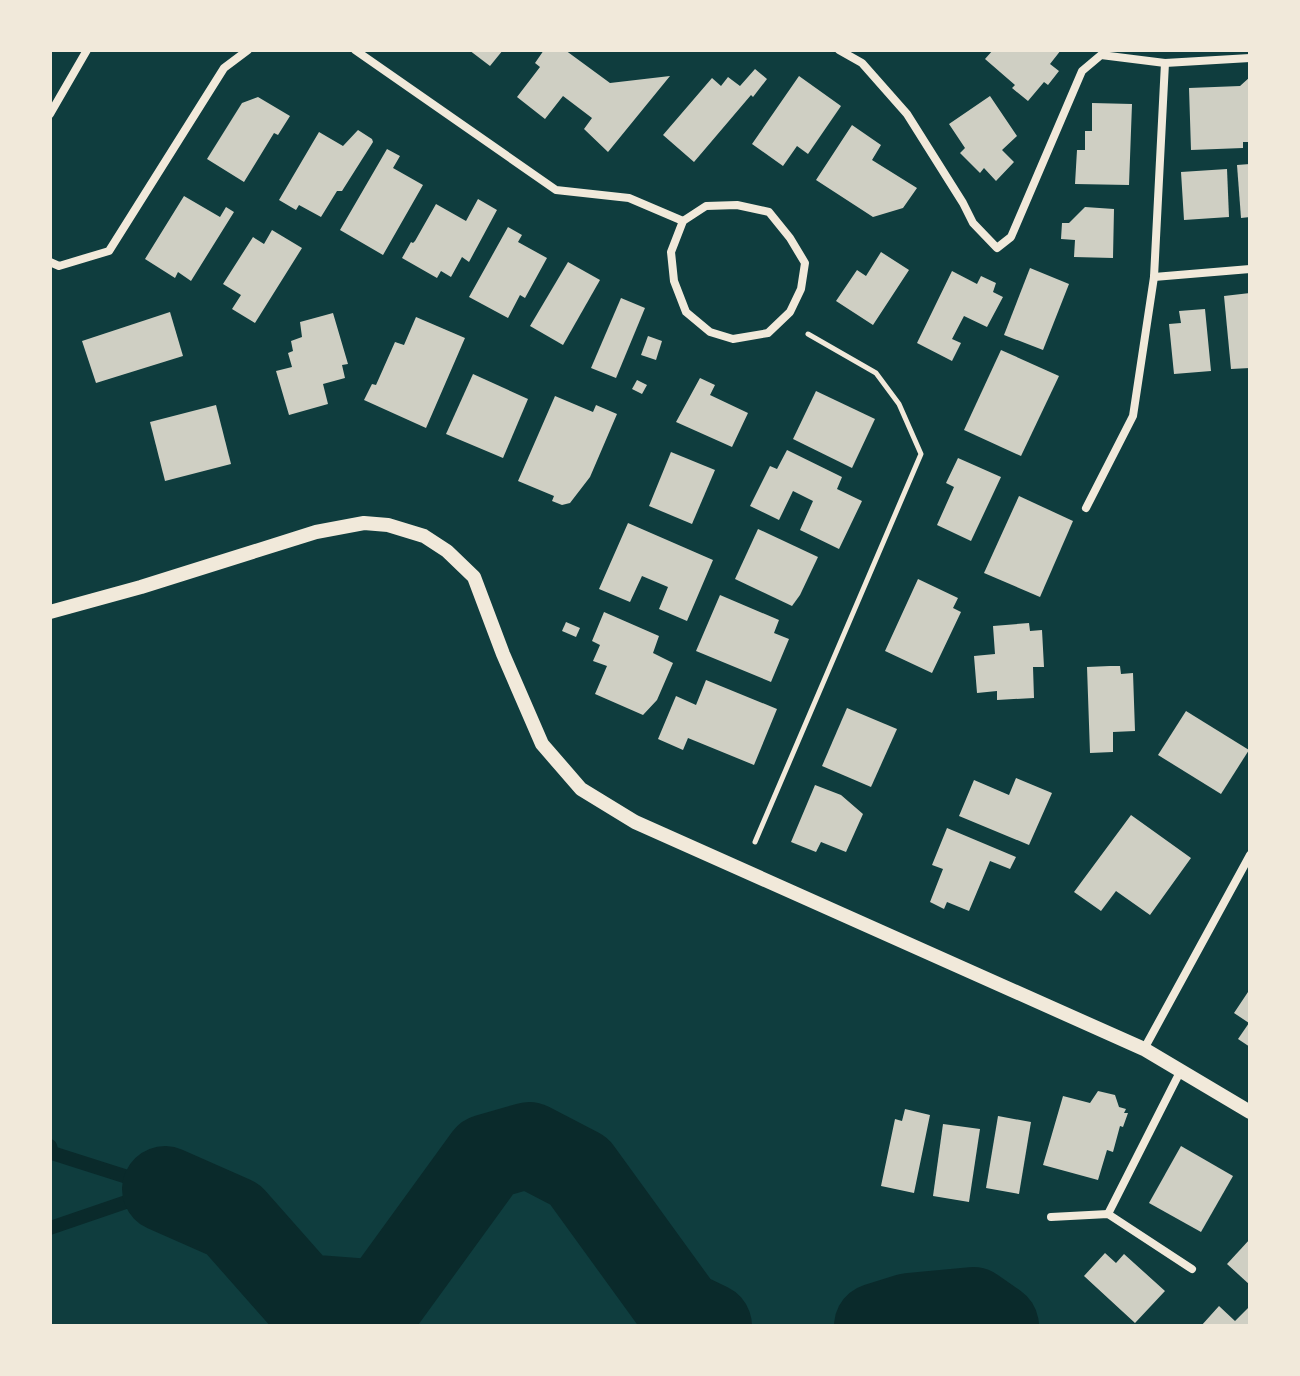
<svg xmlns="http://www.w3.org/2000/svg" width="1300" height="1376" font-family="Signika,sans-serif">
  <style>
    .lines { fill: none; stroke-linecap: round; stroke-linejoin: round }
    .stream { stroke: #0a2a2b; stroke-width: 14 }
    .river { stroke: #0a2a2b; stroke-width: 86 }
    .building { fill: #cfcfc3 }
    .path { stroke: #f1e9da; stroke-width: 5 }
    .minor { stroke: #f1e9da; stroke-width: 8 }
    .tertiary { stroke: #f1e9da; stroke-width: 14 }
  </style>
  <rect width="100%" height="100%" fill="#0f3d3e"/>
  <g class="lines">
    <g class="stream">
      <polyline points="50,1146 52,1153 165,1189"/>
      <polyline points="50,1228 164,1189"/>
    </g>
    <g class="river">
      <polyline points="165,1189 233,1219 302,1297 381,1303 487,1157 529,1145 579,1171 682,1313 709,1326"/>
      <polyline points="877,1326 909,1316 973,1310 996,1326"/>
    </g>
  </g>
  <g class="building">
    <polygon points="469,50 503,50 490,66"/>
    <polygon points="544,50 565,50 610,83 670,76 608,152 584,129 592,118 563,96 545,119 517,97 540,67 535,63"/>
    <polygon points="993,50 1061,50 1050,64 1059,71 1048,85 1044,82 1028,101 1012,88 1015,85 985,59"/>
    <polygon points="755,69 767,79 753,97 751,95 694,162 663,135 712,78 721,86 728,77 740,86"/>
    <polygon points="799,76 841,106 808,154 797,146 783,166 752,144"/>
    <polygon points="1250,77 1250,142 1243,142 1243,148 1191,150 1189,88 1240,86"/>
    <polygon points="990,96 1017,136 1002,150 1014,162 996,181 984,168 980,173 960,153 965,148 949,124"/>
    <polygon points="258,97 290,116 278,135 274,133 244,182 207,159 242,103"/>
    <polygon points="1092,103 1132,104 1129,185 1075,184 1077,150 1085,150 1085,131 1092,131"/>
    <polygon points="852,125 881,145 872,160 917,188 903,208 873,217 816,180"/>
    <polygon points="358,130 372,139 373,142 342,191 337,191 321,217 299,205 296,210 279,200 319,132 343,146"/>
    <polygon points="387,149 400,156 393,168 423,185 383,255 340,230"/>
    <polygon points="1250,164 1250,217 1241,218 1237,165"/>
    <polygon points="1227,169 1229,217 1184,220 1181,172"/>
    <polygon points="184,196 220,217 226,207 234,212 191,281 178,272 175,278 145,259"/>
    <polygon points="478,199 497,210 469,262 462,257 451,277 441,271 437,278 402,258 411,242 413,243 415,241 436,204 466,221"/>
    <polygon points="1085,207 1114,209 1113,258 1074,257 1075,240 1061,239 1062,223 1069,223"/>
    <polygon points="508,227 522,235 518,242 547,258 525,298 520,295 508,318 469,297"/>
    <polygon points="272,230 302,248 255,323 232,309 241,295 223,284 253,237 264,244"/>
    <polygon points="881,252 909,270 873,325 836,301 857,270 866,276"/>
    <polygon points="568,262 600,280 563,345 530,326"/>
    <polygon points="1030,268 1069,284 1043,350 1004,335"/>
    <polygon points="952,271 977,284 981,276 996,283 993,292 1003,297 987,327 964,316 952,339 961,343 952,361 917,343"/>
    <polygon points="1250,293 1250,368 1231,369 1224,296"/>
    <polygon points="621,298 645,308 616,378 591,368"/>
    <polygon points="1205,309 1211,371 1174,374 1169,324 1181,323 1179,311"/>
    <polygon points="170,312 183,356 96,383 82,341"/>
    <polygon points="333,313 348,364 342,365 345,378 323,384 328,404 289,415 276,371 292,367 288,353 293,351 291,341 302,337 300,322"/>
    <polygon points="416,317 465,338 426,428 364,400 372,384 376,385 395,342 404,345"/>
    <polygon points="648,336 662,341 656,360 641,355"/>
    <polygon points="1001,350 1059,376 1021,456 964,430"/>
    <polygon points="473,374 528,399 503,458 446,434"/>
    <polygon points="700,378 715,385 710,395 748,413 732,447 676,422"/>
    <polygon points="637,380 647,385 642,394 632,389"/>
    <polygon points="816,391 875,419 852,468 793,439"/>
    <polygon points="555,396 593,412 596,405 617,414 590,477 570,503 562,505 552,501 554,496 518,481"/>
    <polygon points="216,405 231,464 165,481 150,422"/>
    <polygon points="787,450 842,477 837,489 862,501 839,549 800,530 813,501 793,491 779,520 750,506 770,466 777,469"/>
    <polygon points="671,452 715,470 692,524 649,506"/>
    <polygon points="958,458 1001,477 971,541 937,525 954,487 946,483"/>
    <polygon points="1019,496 1073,521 1040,597 984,573"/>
    <polygon points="628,523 713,560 687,621 659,609 668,587 642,576 630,602 599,589"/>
    <polygon points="758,529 818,557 800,595 792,606 735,579"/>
    <polygon points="918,579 958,598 953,608 961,612 932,673 885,651"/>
    <polygon points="720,595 779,620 774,633 789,639 771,682 696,651"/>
    <polygon points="604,612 659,636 653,653 673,663 657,700 643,715 595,694 607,666 593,661 600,645 592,641"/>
    <polygon points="566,622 580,628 576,637 562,631"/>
    <polygon points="1029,623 1030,631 1042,630 1044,667 1033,667 1034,698 997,700 997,691 977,693 974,656 995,654 993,626"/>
    <polygon points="1110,666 1120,666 1121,674 1133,673 1135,731 1113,732 1113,752 1090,753 1087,667"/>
    <polygon points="706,680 777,709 754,765 688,738 683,750 658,739 676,696 696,705"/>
    <polygon points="847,708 897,729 871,787 822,766"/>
    <polygon points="1186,711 1249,750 1221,794 1158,755"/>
    <polygon points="1016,778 1052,793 1029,845 959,816 974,780 1009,795"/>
    <polygon points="815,785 841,795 863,814 846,852 821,842 816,852 791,842"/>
    <polygon points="1131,815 1191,858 1150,915 1116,891 1101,911 1074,892"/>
    <polygon points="947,828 1016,857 1010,869 990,861 969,911 947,902 944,909 930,902 943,869 932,865"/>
    <polygon points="1250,989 1250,1047 1238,1039 1249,1023 1234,1013"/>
    <polygon points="1098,1091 1115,1095 1119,1107 1126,1109 1124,1113 1128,1113 1123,1127 1120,1126 1113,1152 1107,1150 1098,1180 1043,1165 1063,1096 1090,1103"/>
    <polygon points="905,1109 930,1115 914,1193 881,1186 895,1119 902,1121"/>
    <polygon points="998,1116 1031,1122 1019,1194 986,1188"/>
    <polygon points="943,1124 980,1129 969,1202 933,1196"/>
    <polygon points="1181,1146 1233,1176 1201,1232 1149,1203"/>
    <polygon points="1250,1239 1250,1285 1227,1264"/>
    <polygon points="1105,1253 1116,1263 1124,1254 1165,1291 1135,1323 1084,1276"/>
    <polygon points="1219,1306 1235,1321 1250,1306 1250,1326 1201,1326"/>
  </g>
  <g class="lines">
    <polyline class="path" points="755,842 921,454 899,404 876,373 808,334"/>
    <g class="minor">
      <polyline points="355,50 556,190 629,198 683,221"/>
      <polyline points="839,50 862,63 907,114 963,203 973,223 997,248 1011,237 1082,71 1101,55 1165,63 1250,58"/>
      <polyline points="50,114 87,50"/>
      <polygon points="737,205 769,212 790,238 805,263 801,289 790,312 768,333 733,339 710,332 686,312 674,281 671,252 683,221 706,206"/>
      <polyline points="50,262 59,266 109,251 224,68 248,50"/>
      <polyline points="1154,277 1250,269"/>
      <polyline points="1086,508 1133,416 1154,277 1165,63"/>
      <polyline points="1144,1049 1250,855"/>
      <polyline points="1108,1214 1181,1070"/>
      <polyline points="1051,1217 1108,1214 1192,1269"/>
    </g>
    <polyline class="tertiary" points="50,612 141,587 316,532 364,523 388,525 424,536 447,551 474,577 503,654 542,744 581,789 635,822 1144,1049 1250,1112"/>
  </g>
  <rect width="1300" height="1376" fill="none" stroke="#f1e9da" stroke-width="104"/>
</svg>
